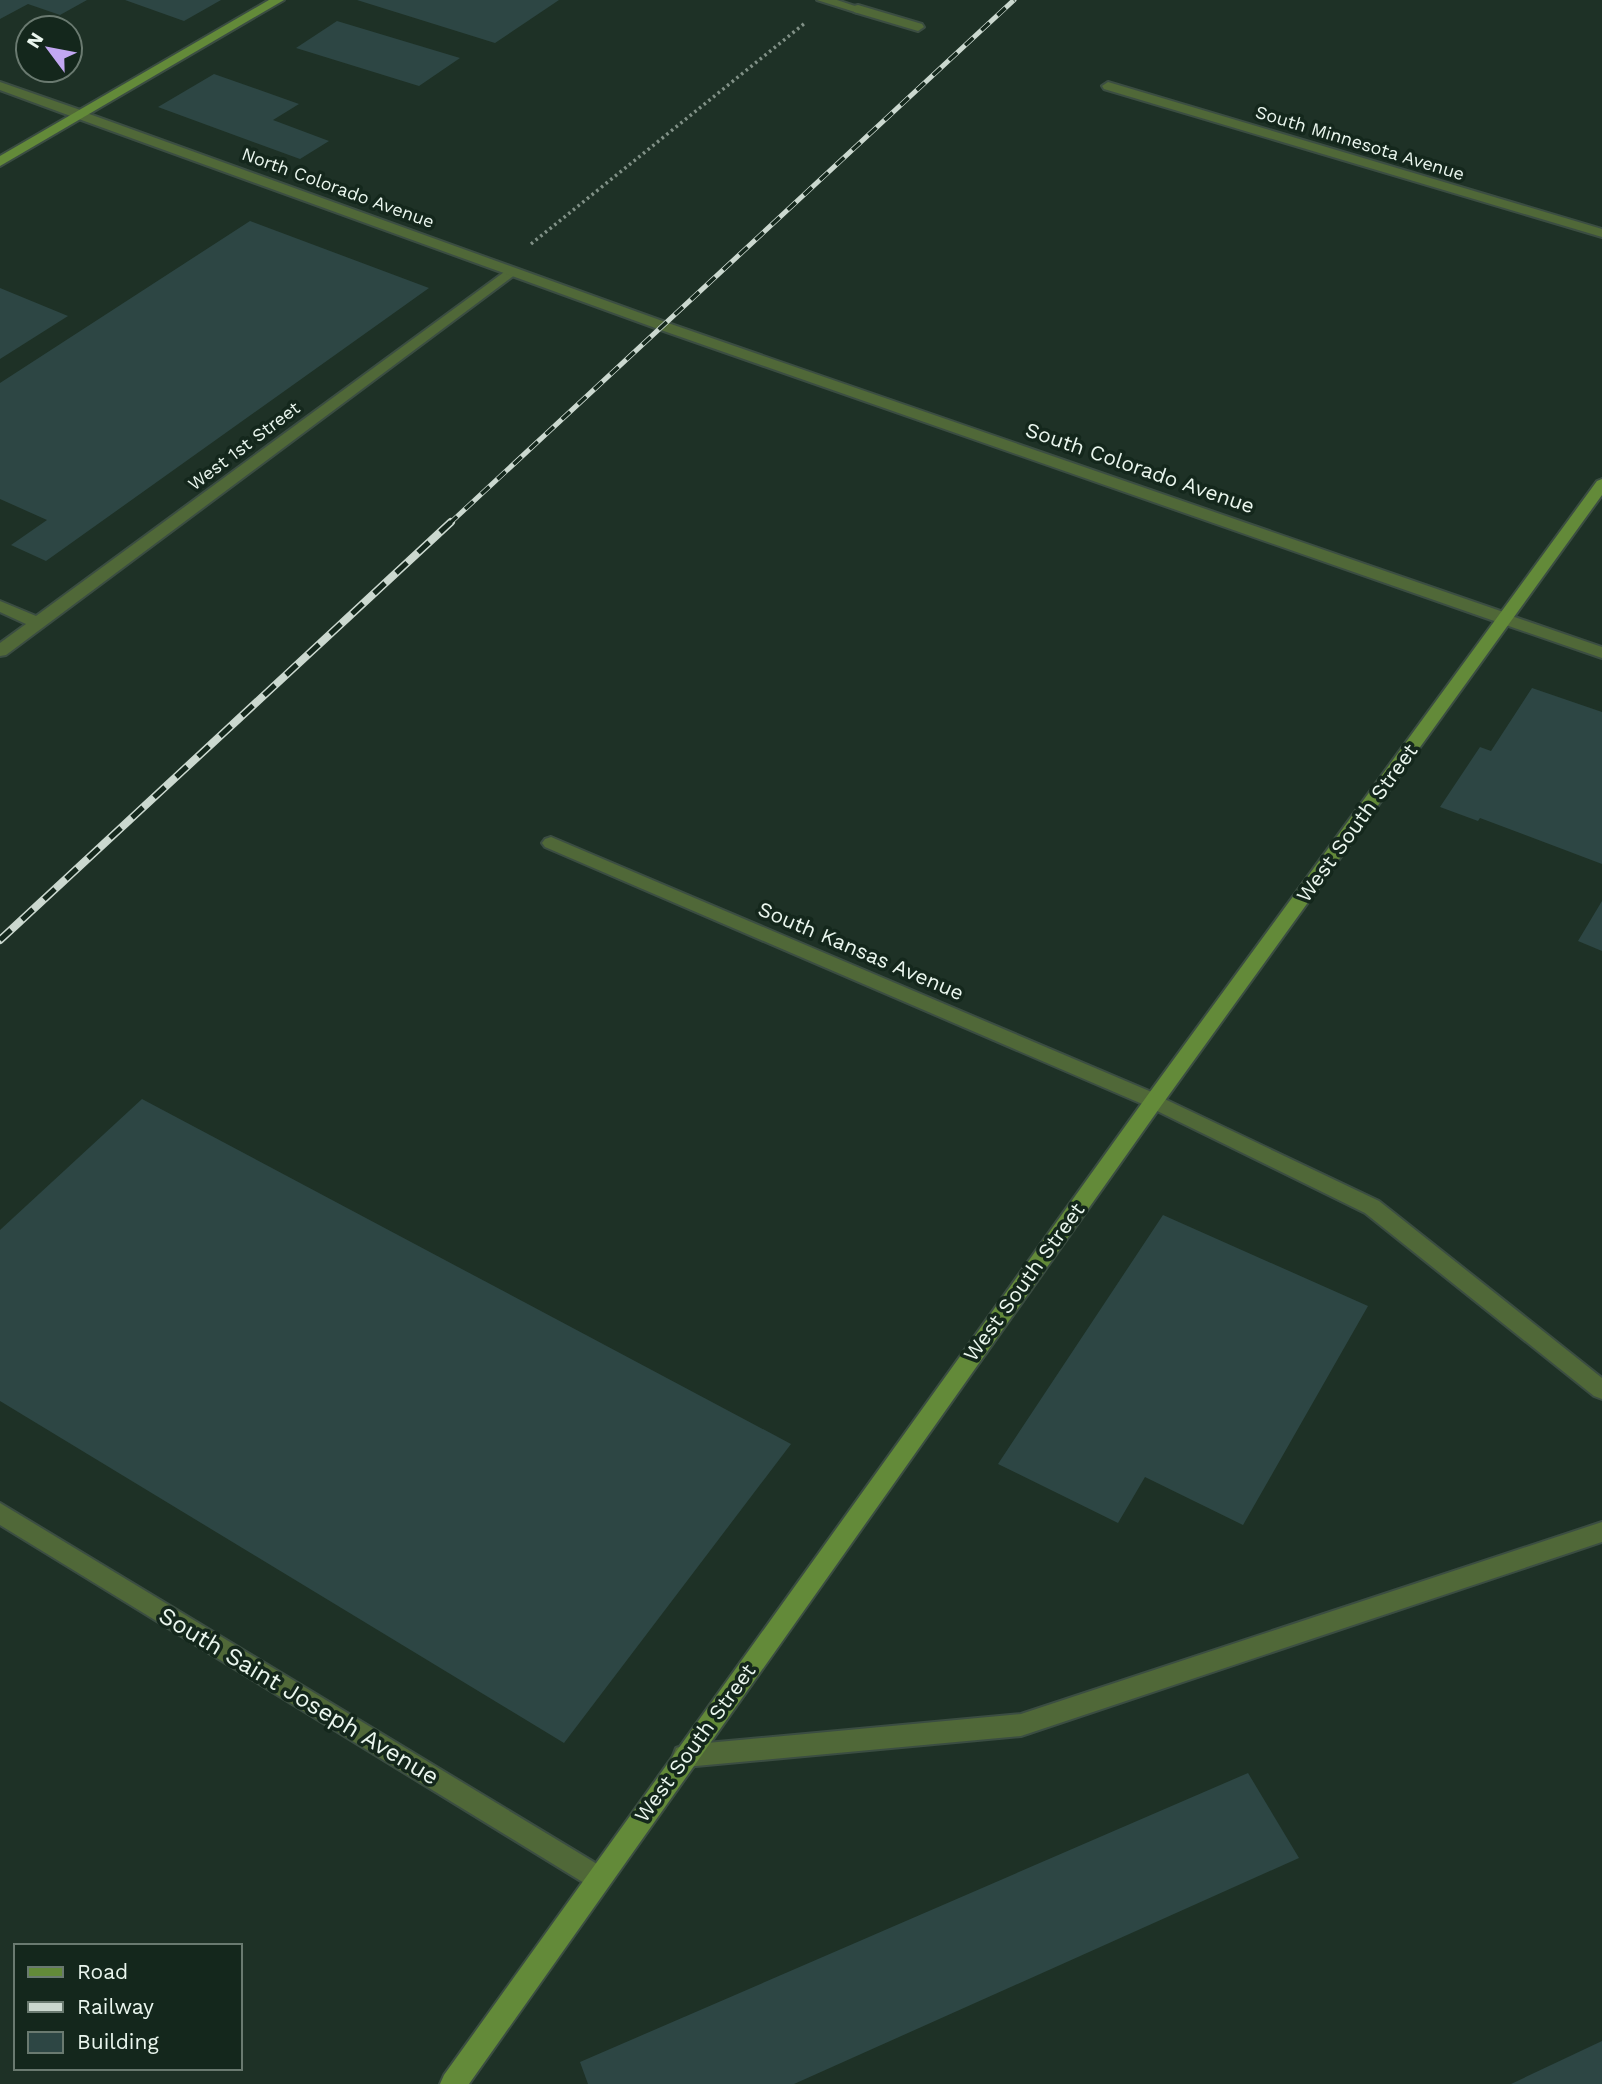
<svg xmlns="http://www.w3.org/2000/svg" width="1602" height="2084" font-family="'Work Sans',sans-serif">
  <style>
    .building { fill: #2d4644 }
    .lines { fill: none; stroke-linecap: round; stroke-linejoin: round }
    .service-casing { stroke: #3b4d42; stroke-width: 4 }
    .minor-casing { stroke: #3b4d42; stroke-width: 4 }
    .tertiary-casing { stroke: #3b4d42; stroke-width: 4 }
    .secondary-casing { stroke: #3b4d42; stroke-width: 4 }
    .path { stroke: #819187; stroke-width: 3.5; stroke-dasharray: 2.5 3.5; stroke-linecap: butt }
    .service { fill: #506838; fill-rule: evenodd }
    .minor { fill: #506838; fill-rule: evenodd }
    .tertiary { fill: #506838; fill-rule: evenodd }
    .secondary { fill: #638a39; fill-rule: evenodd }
    .rail-far1-casing { stroke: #cbd8cf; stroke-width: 5 }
    .rail-casing { stroke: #cbd8cf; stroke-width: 8 }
    .rail-far1 { stroke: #14271c; stroke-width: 3.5; stroke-dasharray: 11; stroke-linecap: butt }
    .rail { stroke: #14271c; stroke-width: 5; stroke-dasharray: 15; stroke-linecap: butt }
    .labels { text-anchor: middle; stroke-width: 7; stroke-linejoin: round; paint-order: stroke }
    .far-street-label { font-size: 18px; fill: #eaf6ee; stroke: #14271c }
    .street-label { font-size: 21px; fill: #eaf6ee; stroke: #14271c }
    .near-street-label { font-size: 24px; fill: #eaf6ee; stroke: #14271c }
  </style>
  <rect width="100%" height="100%" fill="#1e3126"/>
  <g class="building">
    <polygon points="0,0 87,0 60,15 28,4 0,19"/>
    <polygon points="125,0 221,0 184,21"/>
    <polygon points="357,0 559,0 495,43"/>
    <polygon points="337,21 460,58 419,86 296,48"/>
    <polygon points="214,74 299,104 273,120 329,141 300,159 158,107"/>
    <polygon points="250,221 429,288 46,561 11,545 47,520 0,499 0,383"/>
    <polygon points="0,288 68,316 0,359"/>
    <polygon points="1532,688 1602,712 1602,864 1480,818 1478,821 1440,807 1480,747 1491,751"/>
    <polygon points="1602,901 1602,951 1578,941"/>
    <polygon points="142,1099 791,1444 564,1743 0,1401 0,1230"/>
    <polygon points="1163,1215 1368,1306 1243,1525 1145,1477 1118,1523 998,1464"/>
    <polygon points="1248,1773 1299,1858 794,2084 588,2084 580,2062"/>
    <polygon points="1602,2041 1602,2084 1511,2084"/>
  </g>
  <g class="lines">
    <defs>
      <g id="service">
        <polygon points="858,5 922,24 924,27 918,31 854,12 854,6"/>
        <polygon points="1154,1094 1379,1201 1602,1378 1602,1399 1594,1396 1365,1213 1147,1106 1144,1101 1147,1096"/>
        <polygon points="1602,1522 1602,1542 1021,1736 685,1767 676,1764 673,1756 676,1748 685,1745 1021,1714"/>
      </g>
      <g id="minor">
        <polygon points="817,0 837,0 864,9 858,13"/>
        <polygon points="0,82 86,112 87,115 86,118 76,118 0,90"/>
        <polygon points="1108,82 1602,229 1602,237 1104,89 1102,86"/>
        <polygon points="511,267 518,271 516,274 6,655 0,656 0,643 26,624 0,612 0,601 36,616"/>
        <polygon points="1506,614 1602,647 1602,658 1500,623 1498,619"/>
        <polygon points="551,837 1161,1096 1164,1101 1161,1106 1154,1108 1147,1106 545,847 542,843 545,839"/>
        <polygon points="0,1503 607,1870 611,1878 607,1886 598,1890 589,1886 0,1525"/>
      </g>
      <polygon id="tertiary" points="81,111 668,323 1512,615 1514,619 1506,624 1500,623 658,329 76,118 76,112"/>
      <g id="secondary">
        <polygon points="269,0 284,0 0,166 0,156"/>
        <polygon points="1602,479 1602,495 1161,1106 469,2084 440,2084 444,2075 1147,1096 1597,481"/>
      </g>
    </defs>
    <use href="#service" class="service-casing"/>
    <use href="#minor" class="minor-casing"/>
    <use href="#tertiary" class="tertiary-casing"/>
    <use href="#secondary" class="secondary-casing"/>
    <polyline class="path" points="531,244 805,23"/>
    <use href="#service" class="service"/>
    <use href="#minor" class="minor"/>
    <use href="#tertiary" class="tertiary"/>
    <use href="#secondary" class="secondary"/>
    <defs>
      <polyline id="rail-far1" points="449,524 1014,0"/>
      <polyline id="rail" points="0,940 451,522"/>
    </defs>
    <use href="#rail-far1" class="rail-far1-casing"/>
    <use href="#rail" class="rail-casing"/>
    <use href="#rail-far1" class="rail-far1"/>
    <use href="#rail" class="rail"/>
  </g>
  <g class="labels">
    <g class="far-street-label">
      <text transform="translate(1360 143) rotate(17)" y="6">South Minnesota Avenue</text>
      <text transform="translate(338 188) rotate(20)" y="6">North Colorado Avenue</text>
      <text transform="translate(244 446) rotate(-37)" y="6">West 1st Street</text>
    </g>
    <g class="street-label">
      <text transform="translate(1140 468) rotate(19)" y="7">South Colorado Avenue</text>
      <text transform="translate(1357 823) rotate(-54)" y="7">West South Street</text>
      <text transform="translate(861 951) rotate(23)" y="7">South Kansas Avenue</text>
      <text transform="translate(1024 1282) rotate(-54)" y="7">West South Street</text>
      <text transform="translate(695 1743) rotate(-54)" y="7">West South Street</text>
    </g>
    <g class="near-street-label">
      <text transform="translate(299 1696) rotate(31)" y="8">South Saint Joseph Avenue</text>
    </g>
  </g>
  <rect x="14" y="1944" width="228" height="126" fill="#14271c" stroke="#6a7a70" stroke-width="2"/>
  <rect x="28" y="1967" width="35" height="10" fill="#638a39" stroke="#6a7a70" stroke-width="2"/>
  <text x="77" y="1979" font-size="21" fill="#eaf6ee">Road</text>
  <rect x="28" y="2002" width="35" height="10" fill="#cbd8cf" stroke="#6a7a70" stroke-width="2"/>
  <text x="77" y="2014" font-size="21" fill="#eaf6ee">Railway</text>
  <rect x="28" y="2032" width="35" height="21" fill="#2d4644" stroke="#6a7a70" stroke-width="2"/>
  <text x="77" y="2049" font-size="21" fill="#eaf6ee">Building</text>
  <g transform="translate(49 49) rotate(302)"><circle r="33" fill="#14271c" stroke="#6a7a70" stroke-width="2"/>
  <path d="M0-5L12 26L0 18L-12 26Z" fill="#c2a7f2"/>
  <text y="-10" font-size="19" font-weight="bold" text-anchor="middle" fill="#eaf6ee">N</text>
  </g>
</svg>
